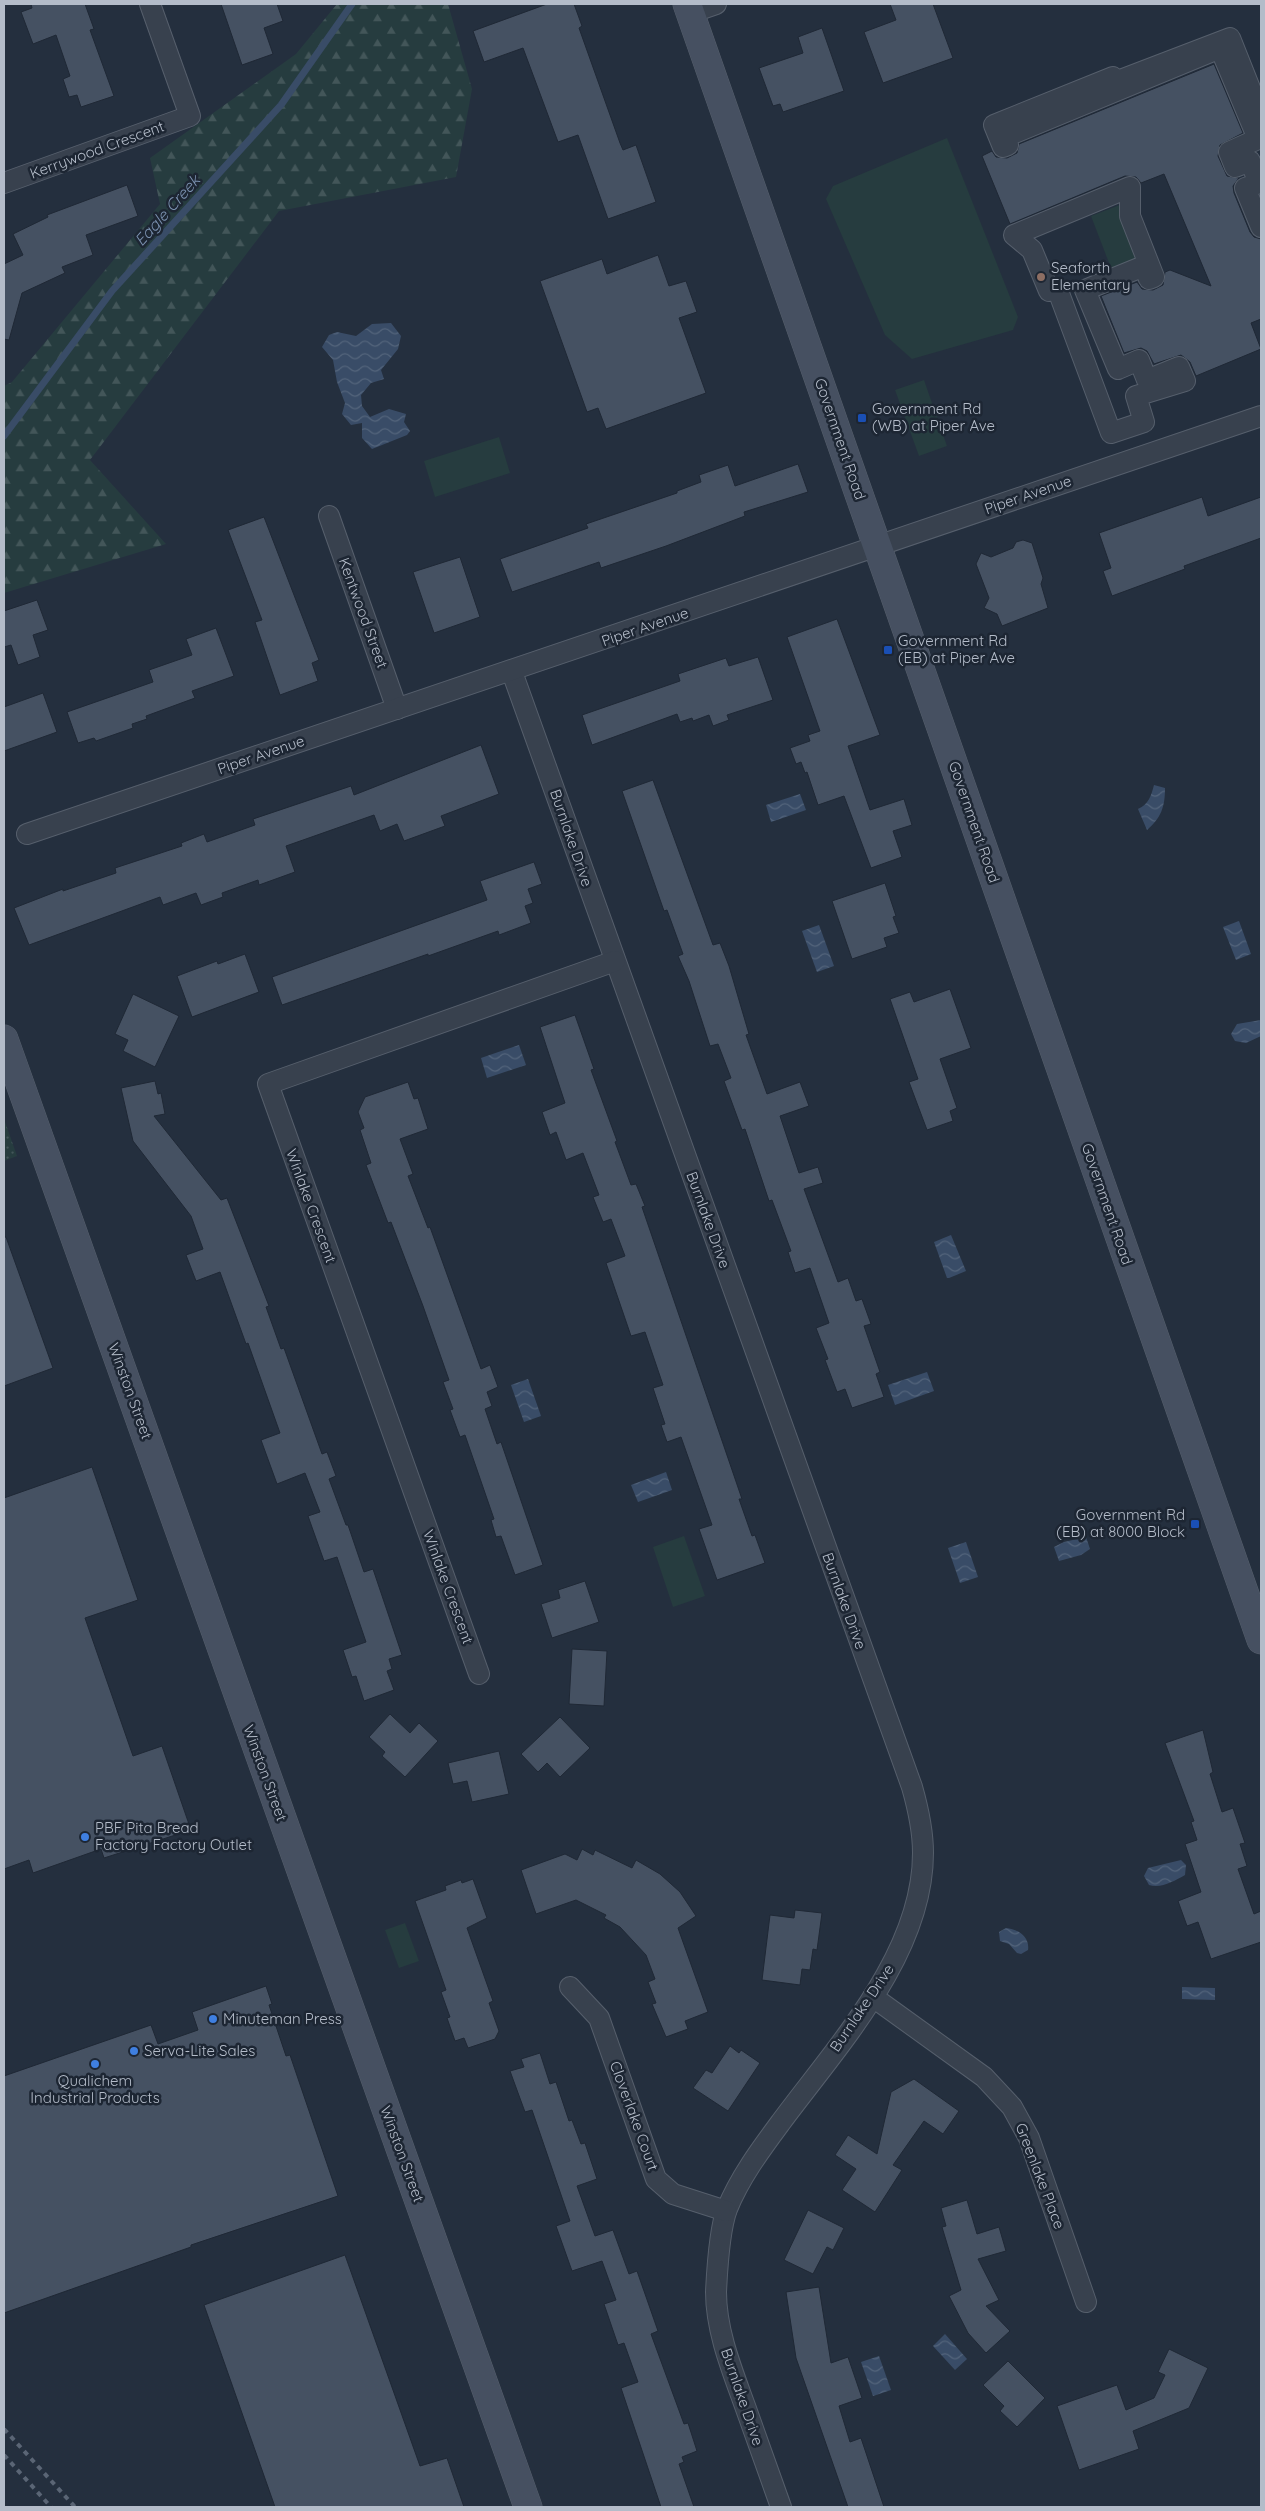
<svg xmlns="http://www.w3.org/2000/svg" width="1265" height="2511" font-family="Quicksand,sans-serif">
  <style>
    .grass { fill: url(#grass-dots) }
    .forest { fill: url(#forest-firs) }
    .garden { fill: #263c3f }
    .water { fill: url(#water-waves) }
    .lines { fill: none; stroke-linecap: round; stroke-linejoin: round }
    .stream { stroke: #394c67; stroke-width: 7 }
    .building { fill: #455162; stroke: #1f2835 }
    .street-casing { stroke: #565f6c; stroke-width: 22 }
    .secondary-casing { stroke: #565f6c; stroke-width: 29 }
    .street { stroke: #38414e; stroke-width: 20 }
    .secondary { stroke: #465061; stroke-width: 28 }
    .rail { stroke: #5a6575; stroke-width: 4; stroke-dasharray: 5 5; stroke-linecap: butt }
    .education-dot { fill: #8d6e63; stroke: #1d2633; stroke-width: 2 }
    .transit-dot { fill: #1a4fb4; stroke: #1d2633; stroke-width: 2 }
    .shop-dot { fill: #3f7fe0; stroke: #1d2633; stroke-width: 2 }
    .labels { text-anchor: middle; stroke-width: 5; stroke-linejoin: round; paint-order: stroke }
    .street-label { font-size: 15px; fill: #b4bcc9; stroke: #1d2633 }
    .poi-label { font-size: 15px; fill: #b4bcc9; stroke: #1d2633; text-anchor: start }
    .water-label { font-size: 16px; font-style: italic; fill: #7c92b1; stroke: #1d2633 }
  </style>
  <defs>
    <pattern id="grass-dots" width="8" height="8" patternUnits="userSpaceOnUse" patternTransform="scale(1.25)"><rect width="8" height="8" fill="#263c3f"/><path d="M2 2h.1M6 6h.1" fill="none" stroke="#435659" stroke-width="1.8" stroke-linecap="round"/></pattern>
    <pattern id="forest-firs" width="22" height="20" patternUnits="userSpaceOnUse" patternTransform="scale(1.25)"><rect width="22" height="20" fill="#263c3f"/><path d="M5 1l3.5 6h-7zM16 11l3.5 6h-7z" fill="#435659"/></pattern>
    <pattern id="water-waves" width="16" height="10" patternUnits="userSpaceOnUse" patternTransform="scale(1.25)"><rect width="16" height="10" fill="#394c67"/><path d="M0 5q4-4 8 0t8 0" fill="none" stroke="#53647b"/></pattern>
  </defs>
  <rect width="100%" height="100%" fill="#242f3e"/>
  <polygon class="grass" points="4,1119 17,1156 4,1161"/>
  <polygon class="forest" points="337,4 448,4 472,89 456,177 279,211 90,460 166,544 4,593 4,386 12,382 160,204 150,158 296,54"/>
  <g class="garden">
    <polygon points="947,138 1018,317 1013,330 912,359 885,335 826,199 833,186"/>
    <polygon points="1125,203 1148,263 1114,276 1091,216"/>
    <polygon points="924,380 947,446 919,456 895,390"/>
    <polygon points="499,437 510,473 435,497 424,461"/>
    <polygon points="684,1536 705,1596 673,1607 653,1547"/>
    <polygon points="405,1923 419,1961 399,1968 385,1930"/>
  </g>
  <g class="water">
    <polygon points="391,323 401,336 398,349 381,370 384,379 371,383 361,395 362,406 370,417 389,409 406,414 404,422 410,431 407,435 372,449 362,438 362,423 351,425 342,414 345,403 337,382 333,360 322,347 329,335 337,332 356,336 372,324"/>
    <path d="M1154 785 1165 788C1165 807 1161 818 1147 830L1138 809C1149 804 1151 796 1154 785Z"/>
    <polygon points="800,794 806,810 771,822 766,805"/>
    <polygon points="1239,921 1251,954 1236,960 1223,927"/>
    <polygon points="819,925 834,966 817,972 802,931"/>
    <polygon points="1261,1020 1261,1036 1246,1043 1235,1041 1231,1034 1237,1024"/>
    <polygon points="519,1045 526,1065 487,1078 481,1058"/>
    <polygon points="951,1235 966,1271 949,1278 947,1278 934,1242"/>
    <polygon points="927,1372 934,1391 895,1405 888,1385"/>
    <polygon points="528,1379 541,1416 524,1422 511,1385"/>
    <polygon points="666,1472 672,1490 638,1502 631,1485"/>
    <polygon points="1086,1537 1090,1549 1081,1555 1059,1561 1054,1547 1064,1542"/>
    <polygon points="966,1542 978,1577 960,1583 948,1548"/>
    <path d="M1181 1860 1186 1865 1185 1875C1174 1881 1161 1889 1149 1885L1144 1876 1148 1868Z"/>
    <path d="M1006 1928C1018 1929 1030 1937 1028 1950L1021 1954 1017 1953 1009 1944 1000 1941 999 1932Z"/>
    <polygon points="1182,1987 1215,1988 1215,2000 1182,1999"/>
    <polygon points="945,2334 967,2359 955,2370 933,2346"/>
    <polygon points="879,2356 891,2390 873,2396 861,2362"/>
  </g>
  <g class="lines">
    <polyline class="stream" points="4,436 112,291 281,105 352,4"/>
  </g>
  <g class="building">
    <polygon points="31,4 85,4 94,29 90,30 114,96 81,107 77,95 69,97 63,79 70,76 56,35 33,44 21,12 32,8"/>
    <polygon points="221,4 277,4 283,21 264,28 273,54 242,65"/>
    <polygon points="547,4 574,4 582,26 579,28 620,143 623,150 636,145 656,202 608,219 578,135 558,142 523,48 484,62 473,31"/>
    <polygon points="890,4 933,4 953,58 883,83 864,32 896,20"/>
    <polygon points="822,28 844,91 783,112 780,104 773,106 759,68 803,53 798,37"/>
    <polygon points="1214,64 1243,133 1220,145 1218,156 1227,176 1239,178 1233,186 1234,193 1250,232 1254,237 1261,239 1261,319 1251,323 1261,349 1196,376 1190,362 1181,355 1154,364 1147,351 1141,348 1124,353 1101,296 1137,282 1142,289 1153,290 1163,285 1165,272 1170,270 1211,286 1164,174 1141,183 1136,177 1125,176 1010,224 982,156 992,151 996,157 1007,158 1017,153 1019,144"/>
    <polygon points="127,185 138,216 86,235 93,255 62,267 65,273 22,293 9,340 4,339 4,264 23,255 13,234 48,217 47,215"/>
    <polygon points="658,255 669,286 686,281 697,312 679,318 706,393 606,429 598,408 587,412 540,281 602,259 607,274"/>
    <polygon points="798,464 808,492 744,512 745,516 666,546 601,568 599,562 512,592 500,559 588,528 586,524 677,493 677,491 701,482 699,475 728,465 735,486"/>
    <polygon points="1202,497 1208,516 1261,497 1261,538 1184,566 1185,569 1112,596 1103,571 1111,568 1099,533"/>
    <polygon points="264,517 319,660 312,663 318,681 280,695 255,622 262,620 228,530"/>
    <polygon points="1023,540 1032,543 1043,578 1041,584 1048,608 1002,626 997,614 984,608 989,598 976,564 981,553 991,557 1013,548 1016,542"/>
    <polygon points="460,557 480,617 434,633 413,572"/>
    <polygon points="37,600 48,630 33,635 40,657 18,665 11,645 4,647 4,611"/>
    <polygon points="837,619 880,735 848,746 870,810 904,799 912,825 893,831 902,857 871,868 844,796 818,805 807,772 805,773 801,762 796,764 790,748 810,741 808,735 820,731 787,637"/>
    <polygon points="216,628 234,676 192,691 195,698 146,716 147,719 132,724 133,728 96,741 94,738 78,743 67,712 153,682 149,670 192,655 186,639"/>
    <polygon points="758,657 773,700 727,715 729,720 713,726 709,715 693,721 692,718 680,722 677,714 592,745 582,715 680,681 678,674 726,658 729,666"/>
    <polygon points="43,693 57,732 4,751 4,707"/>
    <polygon points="481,745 499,794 441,816 445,826 404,841 397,824 380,831 374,815 286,846 295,872 259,885 258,880 222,893 223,897 201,905 196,893 163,905 160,897 29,945 14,908 63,889 63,891 116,873 115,868 182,846 181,843 204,834 207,842 255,825 253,819 351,786 354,795"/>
    <polygon points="653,780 713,945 720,943 729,966 749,1034 746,1035 767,1094 800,1082 809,1106 780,1116 799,1173 818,1167 823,1183 804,1189 838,1282 848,1278 856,1301 862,1299 871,1324 864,1326 880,1372 876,1374 884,1397 852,1408 845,1389 837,1392 825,1360 828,1359 816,1328 829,1323 810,1268 795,1273 788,1252 791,1251 772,1200 769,1201 745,1129 742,1130 724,1081 731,1078 718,1044 710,1046 689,981 678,956 683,954 667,910 664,911 622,791"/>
    <polygon points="534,862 542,884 528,889 533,903 525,906 531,923 499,935 498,931 428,956 428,954 282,1005 272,977 487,900 480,881"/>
    <polygon points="885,883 896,916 893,917 899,933 884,938 887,947 852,959 832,901"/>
    <polygon points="245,954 259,992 192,1017 177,976 217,961 218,964"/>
    <polygon points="950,989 971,1048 940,1059 957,1108 950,1111 953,1121 927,1130 909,1082 918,1079 890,999 910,992 914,1002"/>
    <polygon points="133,994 179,1016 155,1067 123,1051 128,1040 115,1034"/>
    <polygon points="575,1015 594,1069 591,1070 617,1141 615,1142 631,1185 636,1184 645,1206 642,1207 742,1499 739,1499 752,1536 755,1535 765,1563 717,1580 699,1529 712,1525 681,1437 667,1442 661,1425 665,1424 653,1388 663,1385 645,1332 631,1336 606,1263 625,1256 611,1219 603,1222 593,1197 599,1195 583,1153 566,1160 556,1132 550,1135 542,1112 565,1103 540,1027"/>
    <polygon points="155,1081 158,1094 161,1093 165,1114 154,1116 221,1200 227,1198 269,1306 266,1307 281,1349 284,1348 322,1454 327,1452 336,1476 329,1479 346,1525 348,1525 364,1572 373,1569 402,1655 389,1659 392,1669 387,1671 394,1690 364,1701 356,1676 352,1677 343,1650 366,1642 337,1557 324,1561 308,1516 320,1512 305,1473 277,1484 261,1440 280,1433 248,1343 246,1344 220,1272 196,1281 186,1255 203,1249 191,1216 133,1141 121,1088"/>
    <polygon points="408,1082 414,1099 418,1098 428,1129 400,1139 413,1174 408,1176 428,1228 430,1227 481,1369 490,1365 498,1387 487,1392 492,1406 485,1409 497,1444 501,1442 543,1565 515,1575 501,1536 496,1537 491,1520 494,1519 465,1435 460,1437 450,1410 453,1409 443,1382 449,1380 423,1306 391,1222 388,1223 366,1165 371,1163 360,1130 364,1128 358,1112 365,1097"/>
    <polygon points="4,1237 6,1237 53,1368 4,1386"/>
    <polygon points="92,1467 138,1600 85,1618 133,1756 162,1746 191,1830 104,1858 101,1849 33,1873 29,1860 4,1869 4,1498"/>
    <polygon points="585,1581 599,1622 552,1638 541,1604 560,1598 558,1590"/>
    <polygon points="572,1649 607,1651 604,1706 569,1704"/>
    <polygon points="390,1714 410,1733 419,1723 438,1741 405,1777 382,1756 385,1752 369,1737"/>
    <polygon points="560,1717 590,1748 560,1777 547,1763 538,1772 521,1754"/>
    <polygon points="1203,1730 1213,1772 1210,1774 1222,1812 1233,1808 1245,1843 1240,1844 1247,1866 1238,1869 1254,1914 1261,1911 1261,1942 1211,1959 1198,1922 1187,1926 1178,1901 1201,1892 1185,1844 1197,1840 1191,1822 1194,1821 1165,1743"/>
    <polygon points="499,1751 509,1794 472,1802 467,1781 453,1784 448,1763"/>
    <polygon points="582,1849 593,1855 595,1850 632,1868 636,1860 660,1874 680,1892 696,1916 678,1928 708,2012 685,2021 688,2029 666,2037 652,2004 656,2003 648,1982 655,1979 646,1955 620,1927 604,1918 606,1915 576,1900 536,1914 521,1870 565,1854 577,1860"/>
    <polygon points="473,1879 487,1918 467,1928 493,2001 489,2003 499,2031 495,2039 468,2048 464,2038 455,2041 447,2018 450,2017 441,1992 446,1990 415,1901 446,1890 445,1886 461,1880 462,1883"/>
    <polygon points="795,1910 822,1913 817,1950 813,1949 810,1970 802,1969 800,1985 762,1980 770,1915 794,1918"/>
    <polygon points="266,1986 272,2004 269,2005 286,2056 290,2055 338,2196 191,2245 191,2247 4,2313 4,2076 151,2025 158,2044 198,2030 192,2012"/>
    <polygon points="730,2046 739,2053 741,2050 760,2063 728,2111 693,2088 706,2070 712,2073"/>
    <polygon points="540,2053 550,2084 556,2082 569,2121 572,2120 581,2144 585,2143 597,2179 577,2186 595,2236 613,2230 629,2274 637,2271 658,2331 651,2334 684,2424 688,2423 697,2451 682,2457 684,2462 679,2464 694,2507 661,2507 621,2388 638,2382 624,2343 618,2345 604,2304 616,2300 602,2261 572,2271 556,2226 570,2221 532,2110 525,2112 510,2071 524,2067 521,2059"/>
    <polygon points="914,2079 959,2111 943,2134 924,2121 893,2165 902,2170 875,2212 842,2190 856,2169 835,2155 848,2135 877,2154 891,2092"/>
    <polygon points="967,2200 977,2234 999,2227 1006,2251 978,2259 999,2300 986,2306 1010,2331 986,2353 968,2333 949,2296 961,2290 942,2227 946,2226 941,2208"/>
    <polygon points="808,2210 844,2228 833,2250 827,2247 813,2274 784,2260"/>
    <polygon points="345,2255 420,2466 447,2458 464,2507 275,2507 204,2305"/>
    <polygon points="819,2287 831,2363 848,2357 862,2398 839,2406 850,2442 861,2438 884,2507 848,2507 796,2358 786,2292"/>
    <polygon points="1169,2349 1208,2368 1189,2408 1133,2431 1139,2449 1079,2470 1057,2406 1117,2385 1126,2410 1154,2398 1165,2375 1158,2372"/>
    <polygon points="1008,2361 1045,2398 1017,2427 1000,2411 1004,2406 983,2385"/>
  </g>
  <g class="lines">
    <defs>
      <g id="street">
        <polyline points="690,13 716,4"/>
        <polyline points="1261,116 1230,38 1115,82 1113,77 994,125 1003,147 1008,145 1005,137 1220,48 1258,139 1229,152 1235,167 1250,161 1259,183 1245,188 1261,227"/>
        <polyline points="4,183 190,116 150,4"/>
        <polygon points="1130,187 1130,216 1154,277 1149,279 1144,266 1085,290 1118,369 1139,360 1147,380 1179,367 1185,381 1136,396 1144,422 1111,433 1057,288 1049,291 1032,250 1014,235"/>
        <polyline points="329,516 397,709"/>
        <path d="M512 672 912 1787C918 1808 923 1831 923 1853 923 1954 838 2045 781 2122 761 2149 740 2177 727 2209 720 2228 717 2271 716 2292 716 2331 732 2370 745 2406 757 2440 769 2474 781 2507"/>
        <polyline points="27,834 1261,416"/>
        <polyline points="479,1674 268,1084 615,961"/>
        <polyline points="570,1987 599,2018 656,2179 673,2194 726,2211"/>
        <polyline points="873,1997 984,2077 1012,2107 1029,2138 1086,2302"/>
      </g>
      <g id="secondary">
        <polyline points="687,4 1261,1640"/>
        <polyline points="4,1039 528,2507"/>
      </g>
    </defs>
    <use href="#street" class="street-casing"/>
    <use href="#secondary" class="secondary-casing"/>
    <use href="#street" class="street"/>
    <use href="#secondary" class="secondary"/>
    <g class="rail">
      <polyline points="4,2429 75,2507"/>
      <polyline points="4,2455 51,2507"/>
    </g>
  </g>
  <circle class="education-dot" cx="1041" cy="277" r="5"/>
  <g class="transit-dot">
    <rect x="857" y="413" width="10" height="10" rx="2.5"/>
    <rect x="883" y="645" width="10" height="10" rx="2.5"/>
    <rect x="1190" y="1519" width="10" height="10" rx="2.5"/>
  </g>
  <g class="shop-dot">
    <circle cx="85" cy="1837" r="5"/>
    <circle cx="213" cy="2019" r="5"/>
    <circle cx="134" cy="2051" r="5"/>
    <circle cx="95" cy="2064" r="5"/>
  </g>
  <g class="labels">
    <g class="street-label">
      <text transform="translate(97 150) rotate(-20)" y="5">Kerrywood Crescent</text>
      <text transform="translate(840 439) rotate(71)" y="5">Government Road</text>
      <text transform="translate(1028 495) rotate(-19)" y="5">Piper Avenue</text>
      <text transform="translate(363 613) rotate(70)" y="5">Kentwood Street</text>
      <text transform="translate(645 627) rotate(-19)" y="5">Piper Avenue</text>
      <text transform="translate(261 755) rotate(-19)" y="5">Piper Avenue</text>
      <text transform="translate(974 822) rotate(71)" y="5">Government Road</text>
      <text transform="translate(571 838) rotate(71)" y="5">Burnlake Drive</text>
      <text transform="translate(1107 1204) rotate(71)" y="5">Government Road</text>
      <text transform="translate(311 1206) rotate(70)" y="5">Winlake Crescent</text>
      <text transform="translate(708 1220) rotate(70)" y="5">Burnlake Drive</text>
      <text transform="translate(130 1391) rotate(70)" y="5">Winston Street</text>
      <text transform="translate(448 1587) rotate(70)" y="5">Winlake Crescent</text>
      <text transform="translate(844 1601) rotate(70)" y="5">Burnlake Drive</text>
      <text transform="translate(265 1773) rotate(70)" y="5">Winston Street</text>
      <text transform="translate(862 2008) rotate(-56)" y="5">Burnlake Drive</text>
      <text transform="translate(634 2116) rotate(70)" y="5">Cloverlake Court</text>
      <text transform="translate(402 2154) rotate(70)" y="5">Winston Street</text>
      <text transform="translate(1040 2176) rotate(69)" y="5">Greenlake Place</text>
      <text transform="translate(742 2397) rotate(71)" y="5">Burnlake Drive</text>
    </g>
    <g class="poi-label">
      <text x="1051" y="273">Seaforth<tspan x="1051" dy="17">Elementary</tspan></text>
      <text x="872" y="414">Government Rd<tspan x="872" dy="17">(WB) at Piper Ave</tspan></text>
      <text x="898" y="646">Government Rd<tspan x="898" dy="17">(EB) at Piper Ave</tspan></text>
      <text x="1185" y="1520" text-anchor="end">Government Rd<tspan x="1185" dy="17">(EB) at 8000 Block</tspan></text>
      <text x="95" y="1833">PBF Pita Bread<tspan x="95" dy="17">Factory Factory Outlet</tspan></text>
      <text x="223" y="2024">Minuteman Press</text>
      <text x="144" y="2056">Serva-Lite Sales</text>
      <text x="95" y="2086" text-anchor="middle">Qualichem<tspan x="95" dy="17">Industrial Products</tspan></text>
    </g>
    <g class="water-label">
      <text transform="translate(167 210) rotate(-48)" y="6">Eagle Creek</text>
    </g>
  </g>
  <rect width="1265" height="2511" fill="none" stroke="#b4bcc9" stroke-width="10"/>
</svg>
